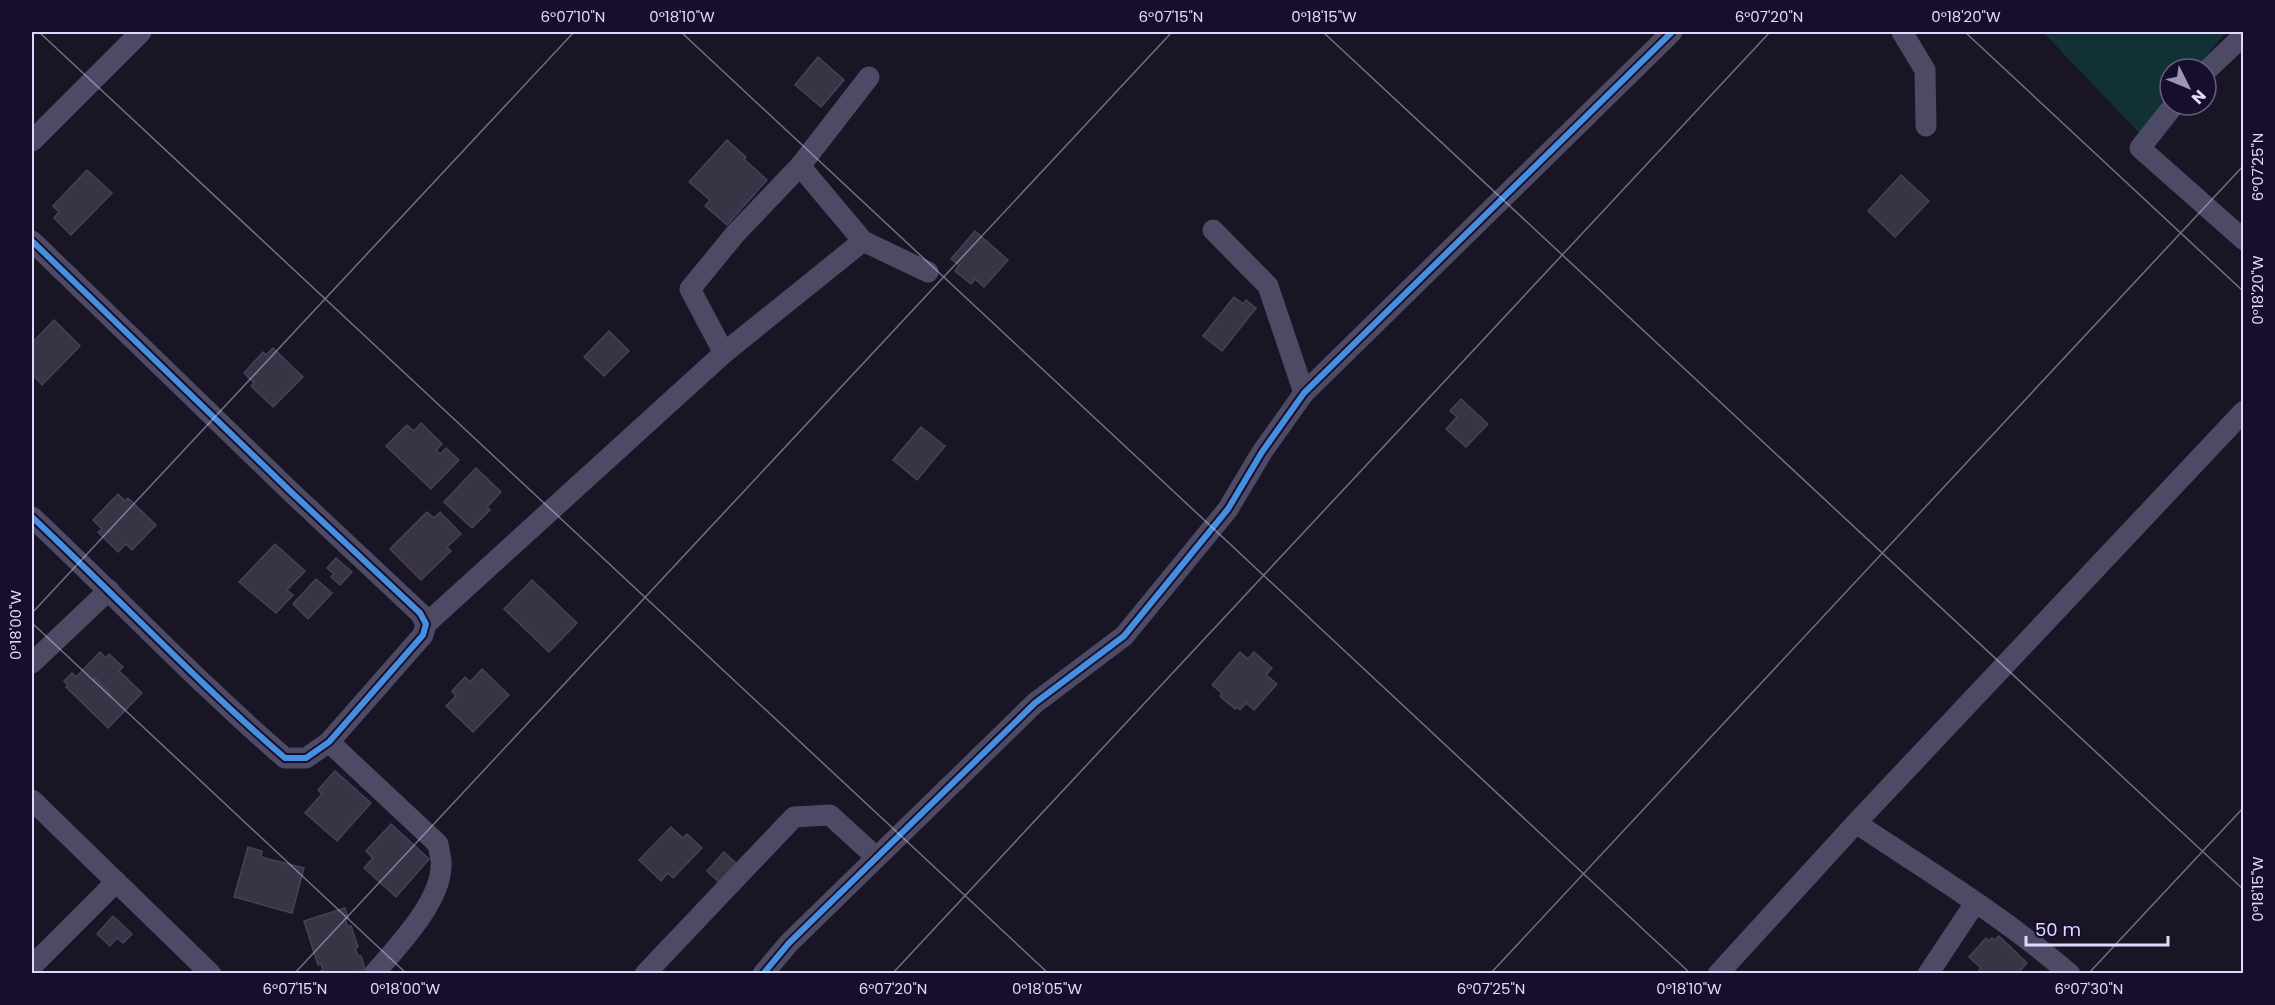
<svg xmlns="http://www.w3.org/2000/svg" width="2275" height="1005" font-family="Poppins,sans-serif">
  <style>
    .green { fill: #113135 }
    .building { fill: #393346; stroke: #474059; stroke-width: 1.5; fill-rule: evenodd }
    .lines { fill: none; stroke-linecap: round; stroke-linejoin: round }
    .street { stroke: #4d4a66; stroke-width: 21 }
    .cycleway-casing { stroke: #160e2c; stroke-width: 10 }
    .cycleway { stroke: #468fdf; stroke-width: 6 }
    .ticks { fill: none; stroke: #e0d9ff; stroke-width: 1.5; stroke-opacity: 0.45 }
    .neatline { fill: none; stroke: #e0d9ff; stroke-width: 2 }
    .ticks-label { font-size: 15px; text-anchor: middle; fill: #e0d9ff }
  </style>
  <rect width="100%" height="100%" fill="#1a1525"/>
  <polygon class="green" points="2043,32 2226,32 2195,69 2170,69 2170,99 2141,135"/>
  <g class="building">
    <polygon points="818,57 844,80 821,107 795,85"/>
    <polygon points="727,140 746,157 744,159 767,180 727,225 705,206 710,200 689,182"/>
    <polygon points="87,170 112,193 71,235 54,218 59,212 53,206"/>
    <polygon points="1901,175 1929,201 1895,237 1868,211"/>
    <polygon points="975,231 1008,260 984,287 975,279 971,284 955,271 959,265 951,259"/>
    <polygon points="1234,297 1243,304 1246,300 1256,308 1222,351 1203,336"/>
    <polygon points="54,320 80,346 42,385 32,374 32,343"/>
    <polygon points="609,331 629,351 604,376 584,357"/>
    <polygon points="273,348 303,377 273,407 251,386 254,383 244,373 263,352 266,355"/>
    <polygon points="1461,399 1488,424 1466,447 1446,429 1457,417 1450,411"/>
    <polygon points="421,423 442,444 436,450 440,454 446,448 459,460 431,489 386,446 407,425 414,431"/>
    <polygon points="921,427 945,446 917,480 893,460"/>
    <polygon points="476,468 501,492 487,507 490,510 472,528 444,502"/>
    <polygon points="118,494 125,501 128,498 156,525 132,550 126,544 118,552 98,532 102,529 93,520"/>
    <polygon points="427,512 434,518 440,512 461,534 447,547 451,551 421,580 390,549"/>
    <polygon points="275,544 305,571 287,590 293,595 276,613 239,582"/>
    <polygon points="336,558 352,572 340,585 331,577 334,574 327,568"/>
    <polygon points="316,579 332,593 308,619 293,604"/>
    <polygon points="532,580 577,623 549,652 504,609"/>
    <path d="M100 652 106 658 109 654 123 667 119 671 142 693 108 728 66 687 68 685 64 681 72 673 76 677ZM95 678 111 694 110 696 93 680Z"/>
    <polygon points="1240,652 1248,659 1254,652 1272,668 1266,675 1277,684 1254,710 1246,703 1240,710 1237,707 1235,709 1220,696 1222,693 1212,685"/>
    <polygon points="482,669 509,695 473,732 446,706 456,696 452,691 465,677 470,682"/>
    <polygon points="95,678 111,694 110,696 93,680"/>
    <polygon points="335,771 371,803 337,841 305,813 322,794 318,790"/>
    <polygon points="391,824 429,859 396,897 364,868 373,858 366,851"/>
    <polygon points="671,827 683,838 687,834 702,848 673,878 668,873 661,881 639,860"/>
    <polygon points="248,847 262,851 261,857 304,868 292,913 234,897"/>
    <polygon points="724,852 737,864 720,883 707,871"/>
    <polygon points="345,908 348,918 345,919 348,927 351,926 358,947 355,948 358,956 361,956 365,969 351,974 321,974 320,971 323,970 321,964 318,965 304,921"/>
    <polygon points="113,916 132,934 123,943 117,938 110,946 97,934"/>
    <polygon points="1999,936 2027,963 2017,974 1976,974 1981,968 1969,957 1986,938 1989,941 1992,938 1995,940"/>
  </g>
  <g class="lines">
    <g class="street">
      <polyline points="1902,32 1925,70 1926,126"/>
      <polyline points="2206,71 2244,35"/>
      <polyline points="2174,105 2140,148 2244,240"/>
      <polyline points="32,141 141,32"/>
      <polyline points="800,166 863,241 928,272"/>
      <polyline points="1213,230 1268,286 1304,393"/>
      <path d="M32 241 290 491 420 613 426 624 423 635 329 742 306 758H285C197 682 117 597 32 517"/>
      <polyline points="724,353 863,241"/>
      <polyline points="426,624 724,353 690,289 736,233 800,166 869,77"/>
      <polyline points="32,663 109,590"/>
      <path d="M329 742 438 844C439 851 442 860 441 867 440 903 396 948 374 974"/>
      <polyline points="32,800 211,974"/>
      <path d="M1856 823C1928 871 2004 917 2070 974"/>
      <polyline points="32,966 116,882"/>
      <polyline points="645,974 794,817 830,815 876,857"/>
      <polyline points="763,974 789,943 1035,703 1124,636 1228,509 1262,452 1304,393 1672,32"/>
      <polyline points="1718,974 1856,823 2244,411"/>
      <polyline points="1928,974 1975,903"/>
    </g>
    <defs>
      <g id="cycleway">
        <path d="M32 241 290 491 420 613 426 624 423 635 329 742 306 758H285C197 682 117 597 32 517"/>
        <polyline points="763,974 789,943 1035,703 1124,636 1228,509 1262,452 1304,393 1672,32"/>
      </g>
    </defs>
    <use href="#cycleway" class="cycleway-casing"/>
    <use href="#cycleway" class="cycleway"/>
  </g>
  <path class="ticks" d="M39 32 1049 974M681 32 1691 974M1323 32 2244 890M1965 32 2244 292M32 613 574 32M32 623 407 974M294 974 1172 32M892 974 1770 32M1490 974 2244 165M2088 974 2244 807"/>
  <rect width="2275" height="1005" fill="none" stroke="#160e2c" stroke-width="66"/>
  <g transform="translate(2188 87) rotate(133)"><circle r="28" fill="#160e2c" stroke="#675f80" stroke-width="1.5"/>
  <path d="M0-4.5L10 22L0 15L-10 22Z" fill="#9b94b3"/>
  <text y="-9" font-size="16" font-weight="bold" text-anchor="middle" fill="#e0d9ff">N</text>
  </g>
  <path d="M2026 936v9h142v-9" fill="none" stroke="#e0d9ff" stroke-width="3"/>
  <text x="2035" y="936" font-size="18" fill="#e0d9ff" stroke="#160e2c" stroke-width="4.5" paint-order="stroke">50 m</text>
  <rect x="33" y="33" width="2209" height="939" class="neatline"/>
  <g class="ticks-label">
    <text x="573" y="22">6°07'10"N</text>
    <text x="682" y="22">0°18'10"W</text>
    <text x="1171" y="22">6°07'15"N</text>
    <text x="1324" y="22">0°18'15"W</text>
    <text x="1769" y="22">6°07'20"N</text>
    <text x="1966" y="22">0°18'20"W</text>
    <text transform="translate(2258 167) rotate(-90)" y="5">6°07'25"N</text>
    <text transform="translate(2258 290) rotate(-90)" y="5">0°18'20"W</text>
    <text transform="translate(16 625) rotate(-90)" y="5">0°18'00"W</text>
    <text transform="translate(2258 889) rotate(-90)" y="5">0°18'15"W</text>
    <text x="295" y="994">6°07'15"N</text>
    <text x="405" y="994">0°18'00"W</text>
    <text x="893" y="994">6°07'20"N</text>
    <text x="1047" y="994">0°18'05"W</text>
    <text x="1491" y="994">6°07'25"N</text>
    <text x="1689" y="994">0°18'10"W</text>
    <text x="2089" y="994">6°07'30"N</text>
  </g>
</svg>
